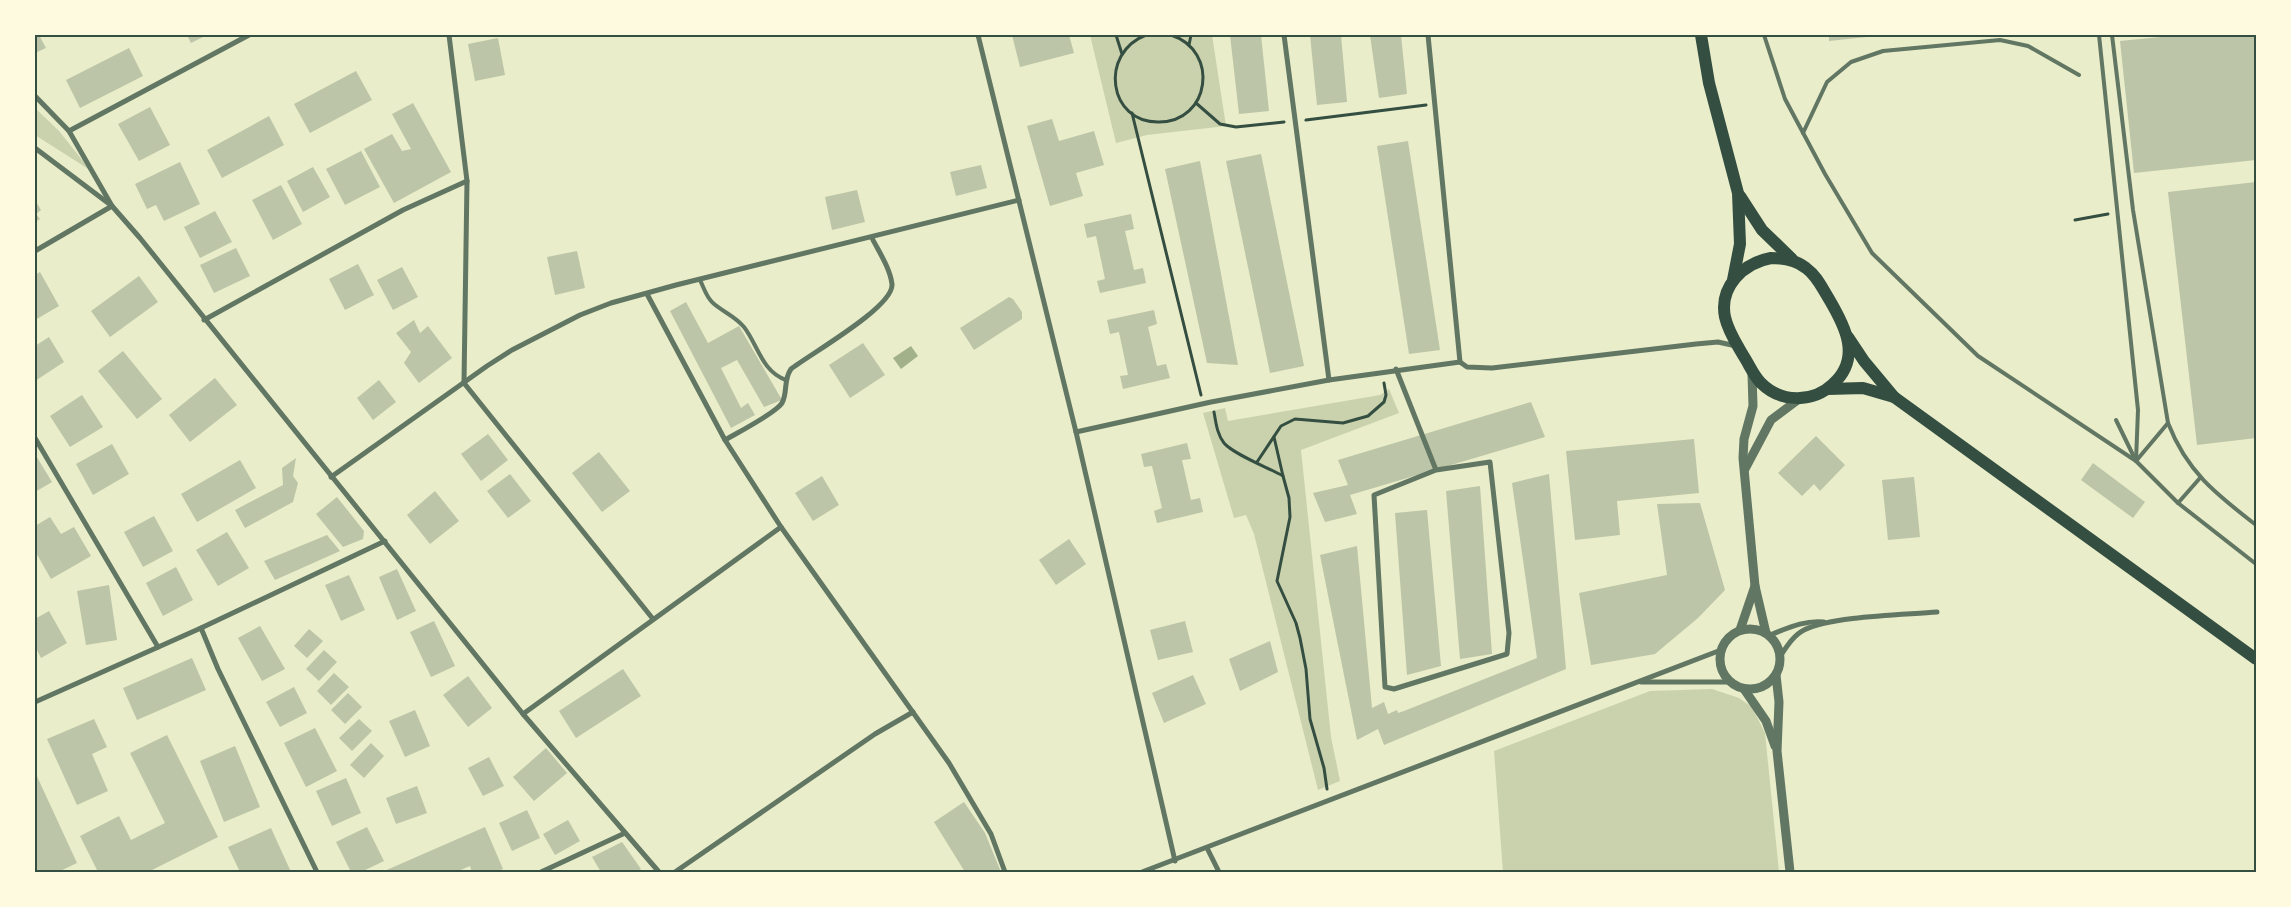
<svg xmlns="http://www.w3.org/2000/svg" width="2291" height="907" font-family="'Nunito Sans',sans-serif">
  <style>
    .green { fill: #cad2ad }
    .water { fill: #a3b18a }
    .building { fill: #bcc5a7 }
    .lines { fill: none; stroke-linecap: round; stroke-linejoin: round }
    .path { stroke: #344e41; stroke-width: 3 }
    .service { stroke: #617663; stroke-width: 4 }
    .minor { stroke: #617663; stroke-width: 5 }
    .tertiary { stroke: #617663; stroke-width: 9 }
    .primary { stroke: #344e41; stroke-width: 12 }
    .neatline { fill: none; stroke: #344e41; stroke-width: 2 }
  </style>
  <rect width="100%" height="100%" fill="#e9edc9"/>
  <g class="green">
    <polygon points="1090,35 1212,35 1226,126 1147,135 1116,143"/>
    <polygon points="35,108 59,131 90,170 35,135"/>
    <polygon points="1389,389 1399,413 1301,450 1331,737 1340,781 1318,790 1254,534 1246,515 1234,518 1203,413 1225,408 1228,421 1380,395"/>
    <polygon points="1712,689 1739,698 1752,707 1765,733 1779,872 1503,872 1494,751 1650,691"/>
  </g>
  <polygon class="water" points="911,346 918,356 901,369 893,358"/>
  <g class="building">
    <polygon points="35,35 39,35 46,48 35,53"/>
    <polygon points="187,35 207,35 191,43"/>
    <polygon points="1012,35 1069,35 1074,53 1020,67"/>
    <polygon points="1230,35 1261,35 1269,111 1239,114"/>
    <polygon points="1310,35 1341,35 1347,102 1317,105"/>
    <polygon points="1370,35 1401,35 1407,94 1379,98"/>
    <polygon points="1829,35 1876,35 1876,36 1829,41"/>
    <polygon points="2181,35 2256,35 2256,160 2134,173 2120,41"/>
    <polygon points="498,38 505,75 475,81 468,44"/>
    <polygon points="129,48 143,76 80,108 66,80"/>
    <polygon points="356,71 372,100 310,133 294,104"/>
    <polygon points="413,103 451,172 394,203 364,149 392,134 402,151 411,149 392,114"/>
    <polygon points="150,107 170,145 139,161 118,124"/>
    <polygon points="269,116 284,145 222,178 207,150"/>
    <polygon points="1052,119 1059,141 1094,131 1104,165 1076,173 1083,196 1050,206 1027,126"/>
    <polygon points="1408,141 1440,350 1409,354 1377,146"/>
    <polygon points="361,151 380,187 345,205 326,169"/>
    <polygon points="1261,154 1304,366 1270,373 1226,161"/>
    <polygon points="1200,161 1238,365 1207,363 1165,169"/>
    <polygon points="180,162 200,204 164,221 156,205 147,209 135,184"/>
    <polygon points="981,165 987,188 956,196 950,172"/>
    <polygon points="313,167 330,197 303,212 287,181"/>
    <polygon points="2256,182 2256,438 2197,445 2168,192"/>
    <polygon points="281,185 302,224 273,240 252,200"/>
    <polygon points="857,190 865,222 832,230 825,197"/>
    <polygon points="35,200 41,210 36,214 40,219 35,222"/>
    <polygon points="215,211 232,242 200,258 184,227"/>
    <polygon points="1131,214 1134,229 1125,231 1134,270 1143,268 1146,283 1100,293 1097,281 1105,279 1096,236 1087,238 1084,224"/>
    <polygon points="236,248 250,276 214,293 200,265"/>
    <polygon points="577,251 585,288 555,295 547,257"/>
    <polygon points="358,264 374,295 345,310 329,279"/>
    <polygon points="402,267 418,297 393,310 377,280"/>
    <polygon points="40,272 59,306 35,320 35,275"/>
    <polygon points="139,276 158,302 110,337 91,311"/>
    <polygon points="1009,297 1013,299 1022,312 1022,319 974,350 960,328"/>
    <polygon points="686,302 708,343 739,326 782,400 764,407 737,360 721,368 741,408 748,403 755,415 731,428 670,311"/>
    <polygon points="1154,310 1157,324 1148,327 1157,366 1166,364 1170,378 1123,389 1120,376 1128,375 1119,332 1110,334 1107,320"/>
    <polygon points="414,320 420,333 428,326 452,358 419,383 404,363 411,352 396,333"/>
    <polygon points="49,337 64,362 35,381 35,346"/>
    <polygon points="863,343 885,375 850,398 829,365"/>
    <polygon points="123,351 162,399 137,419 98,371"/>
    <polygon points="215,378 237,405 190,442 169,415"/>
    <polygon points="379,380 396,402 373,420 357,398"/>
    <polygon points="82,395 103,427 70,447 50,416"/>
    <polygon points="1531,402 1545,437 1350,495 1357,514 1325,522 1313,493 1348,485 1338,460"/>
    <polygon points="488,434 508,460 481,481 461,454"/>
    <polygon points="1816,436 1845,465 1820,491 1814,484 1802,496 1778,473"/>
    <polygon points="1694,439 1699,493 1617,501 1620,535 1575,540 1566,451"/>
    <polygon points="1187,443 1191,459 1182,460 1191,500 1200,498 1203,512 1157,523 1154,511 1162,508 1152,466 1144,467 1141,454"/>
    <polygon points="112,444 129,474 93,495 76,464"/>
    <polygon points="599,452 630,491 602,512 572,473"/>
    <polygon points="35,454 52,482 35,492"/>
    <polygon points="296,458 293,476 298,483 293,502 245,528 235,510 283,485 282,468"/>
    <polygon points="240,460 256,488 197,522 181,494"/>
    <polygon points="2093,463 2145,502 2133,518 2081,480"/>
    <polygon points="510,474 531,501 508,518 487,491"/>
    <polygon points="1549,474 1566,669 1384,745 1378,729 1357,740 1320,555 1357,546 1372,708 1384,702 1388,714 1397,710 1398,713 1404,711 1537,658 1512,483"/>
    <polygon points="822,476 839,505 813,521 795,493"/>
    <polygon points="1914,477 1920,537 1888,540 1882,480"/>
    <polygon points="1480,486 1492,654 1460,659 1446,491"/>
    <polygon points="435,491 459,521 430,544 407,515"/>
    <polygon points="337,497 364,531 363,539 343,547 316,514"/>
    <polygon points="1700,503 1725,590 1698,618 1655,654 1591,665 1579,593 1667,575 1657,504"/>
    <polygon points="1427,510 1441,666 1407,675 1395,513"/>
    <polygon points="154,516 173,551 143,567 124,532"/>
    <polygon points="50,517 61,534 74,527 91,556 51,579 35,551 35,526"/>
    <polygon points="227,532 249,568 218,586 196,550"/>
    <polygon points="327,535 340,551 275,580 264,561"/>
    <polygon points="1069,539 1086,564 1056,585 1039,560"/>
    <polygon points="176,567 193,600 163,616 146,583"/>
    <polygon points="397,569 416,611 397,620 379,577"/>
    <polygon points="349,575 365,610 341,621 325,585"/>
    <polygon points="109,585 117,640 86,645 77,591"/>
    <polygon points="49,611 67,643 41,658 35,646 35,619"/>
    <polygon points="434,621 455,666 431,677 410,632"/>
    <polygon points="1185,621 1193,652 1158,660 1150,630"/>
    <polygon points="260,626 285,669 262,681 238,638"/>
    <polygon points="309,629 323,641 307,658 294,646"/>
    <polygon points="1270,641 1278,672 1240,691 1229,659"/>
    <polygon points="324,650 337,662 319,681 306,669"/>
    <polygon points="192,658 206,690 137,720 123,688"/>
    <polygon points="623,669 641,696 576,738 559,711"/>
    <polygon points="334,673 349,687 331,705 317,691"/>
    <polygon points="1193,675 1206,704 1164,723 1152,693"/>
    <polygon points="468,676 492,708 468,727 443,695"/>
    <polygon points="294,687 307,713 280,727 266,702"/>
    <polygon points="348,693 362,707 345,724 331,710"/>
    <polygon points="415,710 430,746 405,757 389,721"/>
    <polygon points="94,719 107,747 92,754 108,791 77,805 47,739"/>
    <polygon points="359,719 372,731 352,751 339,738"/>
    <polygon points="315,728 337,771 306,787 284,743"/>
    <polygon points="167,735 218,837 148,872 98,872 80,836 119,816 131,840 165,823 130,753"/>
    <polygon points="371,743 384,756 364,778 350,765"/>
    <polygon points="235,746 260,807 224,822 200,761"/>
    <polygon points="546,748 567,773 534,801 513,777"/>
    <polygon points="489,757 504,786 483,796 468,768"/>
    <polygon points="35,772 77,863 58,872 35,872"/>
    <polygon points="346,778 361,813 332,826 316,791"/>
    <polygon points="417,786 427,813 396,824 386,798"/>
    <polygon points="964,802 985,833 1001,872 965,872 934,822"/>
    <polygon points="527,810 540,838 512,851 499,823"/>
    <polygon points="568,820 580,841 555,855 543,834"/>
    <polygon points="367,827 384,861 361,872 351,872 336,842"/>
    <polygon points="485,827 503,869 496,872 472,872 470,866 456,872 382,872"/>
    <polygon points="271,828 291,872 240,872 228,847"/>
    <polygon points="622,842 641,869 636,872 601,872 592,857"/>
  </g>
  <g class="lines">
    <g class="path">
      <polyline points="1116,35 1122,54"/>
      <path d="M1146 35C1099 53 1108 123 1159 122 1210 122 1220 51 1171 35"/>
      <polyline points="1189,45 1191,35"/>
      <polyline points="1196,103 1220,124 1236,127 1284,122"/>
      <polyline points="1132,113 1201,395"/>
      <polyline points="1306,120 1426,105"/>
      <polyline points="2075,220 2108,214"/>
      <path d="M1214 412C1216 423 1217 434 1224 443 1233 454 1269 468 1283 476L1289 498 1290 517 1277 581 1296 623 1300 638 1306 669 1310 719 1324 768 1327 789"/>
      <polyline points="1274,437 1283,476"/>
      <polyline points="1257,462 1281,426 1295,419 1343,423 1368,416 1384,402 1386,395 1384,383"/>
    </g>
    <g class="service">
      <polyline points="1764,35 1785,99 1825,174 1872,253 1978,356 2136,461 2178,503 2256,564"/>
      <polyline points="2099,35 2138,410 2136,461"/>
      <polyline points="2112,35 2133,210 2168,423 2136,461"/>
      <polyline points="1803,133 1827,82 1851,62 1883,51 2000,40 2028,46 2079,75"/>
      <path d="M700 280C704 288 706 297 713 303 723 312 735 316 744 327 758 345 762 372 786 380"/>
      <polyline points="2116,420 2135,459"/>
      <path d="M2168 423C2187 472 2216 494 2256 525"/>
      <polyline points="2178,503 2200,478"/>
    </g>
    <g class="minor">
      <polyline points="449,35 467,181 464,383 653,619"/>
      <polyline points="978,35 1076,432 1175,861"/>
      <polyline points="1284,35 1329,380"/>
      <polyline points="1428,35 1460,362"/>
      <polyline points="35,96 69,131 112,206 35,251"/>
      <polyline points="69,131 249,35"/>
      <polyline points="35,148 112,206 140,238 523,714 659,872"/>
      <polyline points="647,294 725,440 781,527 949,763 991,834 1005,872"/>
      <polyline points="204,320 403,210 467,181"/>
      <polyline points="1460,362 1467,367 1492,368 1696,344 1718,342 1736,346"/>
      <polyline points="1396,369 1436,470 1374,495 1385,687 1394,689 1507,654 1509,633 1490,462 1436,470"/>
      <polyline points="1076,432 1211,402 1329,380 1460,362"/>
      <polyline points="35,438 158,647"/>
      <path d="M725 440C737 433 776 413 782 403 788 392 783 380 791 369 810 354 894 307 892 284 890 268 879 252 872 238"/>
      <polyline points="331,477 487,366 512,350 580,315 611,303 676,285 1019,200"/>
      <polyline points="201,628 218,669 317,872"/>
      <path d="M1770 635C1788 628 1804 620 1824 622"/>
      <path d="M1781 655C1787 646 1794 635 1804 630 1833 616 1902 615 1937 612"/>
      <polyline points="1641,682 1731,682"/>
      <polyline points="35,702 201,628 385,541"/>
      <polyline points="523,714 781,527"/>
      <polyline points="1207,848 1219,872"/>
      <polyline points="541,872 625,833"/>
      <polyline points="675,872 875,734 913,712"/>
      <polyline points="1142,872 1721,650"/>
    </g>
    <g class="tertiary">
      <polyline points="1752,374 1753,406 1744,439 1743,458 1755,586 1766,633"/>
      <polyline points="1745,469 1771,420 1799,399"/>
      <circle cx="1750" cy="659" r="30"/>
      <polyline points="1740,630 1755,586"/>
      <polyline points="1776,675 1779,702 1777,751 1790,872"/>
      <polyline points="1744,689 1766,721 1775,746"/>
    </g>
    <g class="primary">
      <polyline points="1701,35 1709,83 1738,193 1740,244 1733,280"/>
      <polyline points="1740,196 1762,230 1792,259"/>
      <path d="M1771 258C1784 258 1796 260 1806 268 1817 276 1822 288 1829 299 1845 326 1862 358 1833 384 1813 403 1781 403 1761 383 1753 375 1749 364 1743 355 1736 343 1728 331 1725 317 1719 287 1743 263 1771 258Z"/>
      <polyline points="1848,337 1864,361 1894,397 2256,659"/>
      <polyline points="1828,389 1863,388 1894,397"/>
    </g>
  </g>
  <rect width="2291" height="907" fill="none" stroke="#fefae0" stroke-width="72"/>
  <rect x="36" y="36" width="2219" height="835" class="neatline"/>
</svg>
